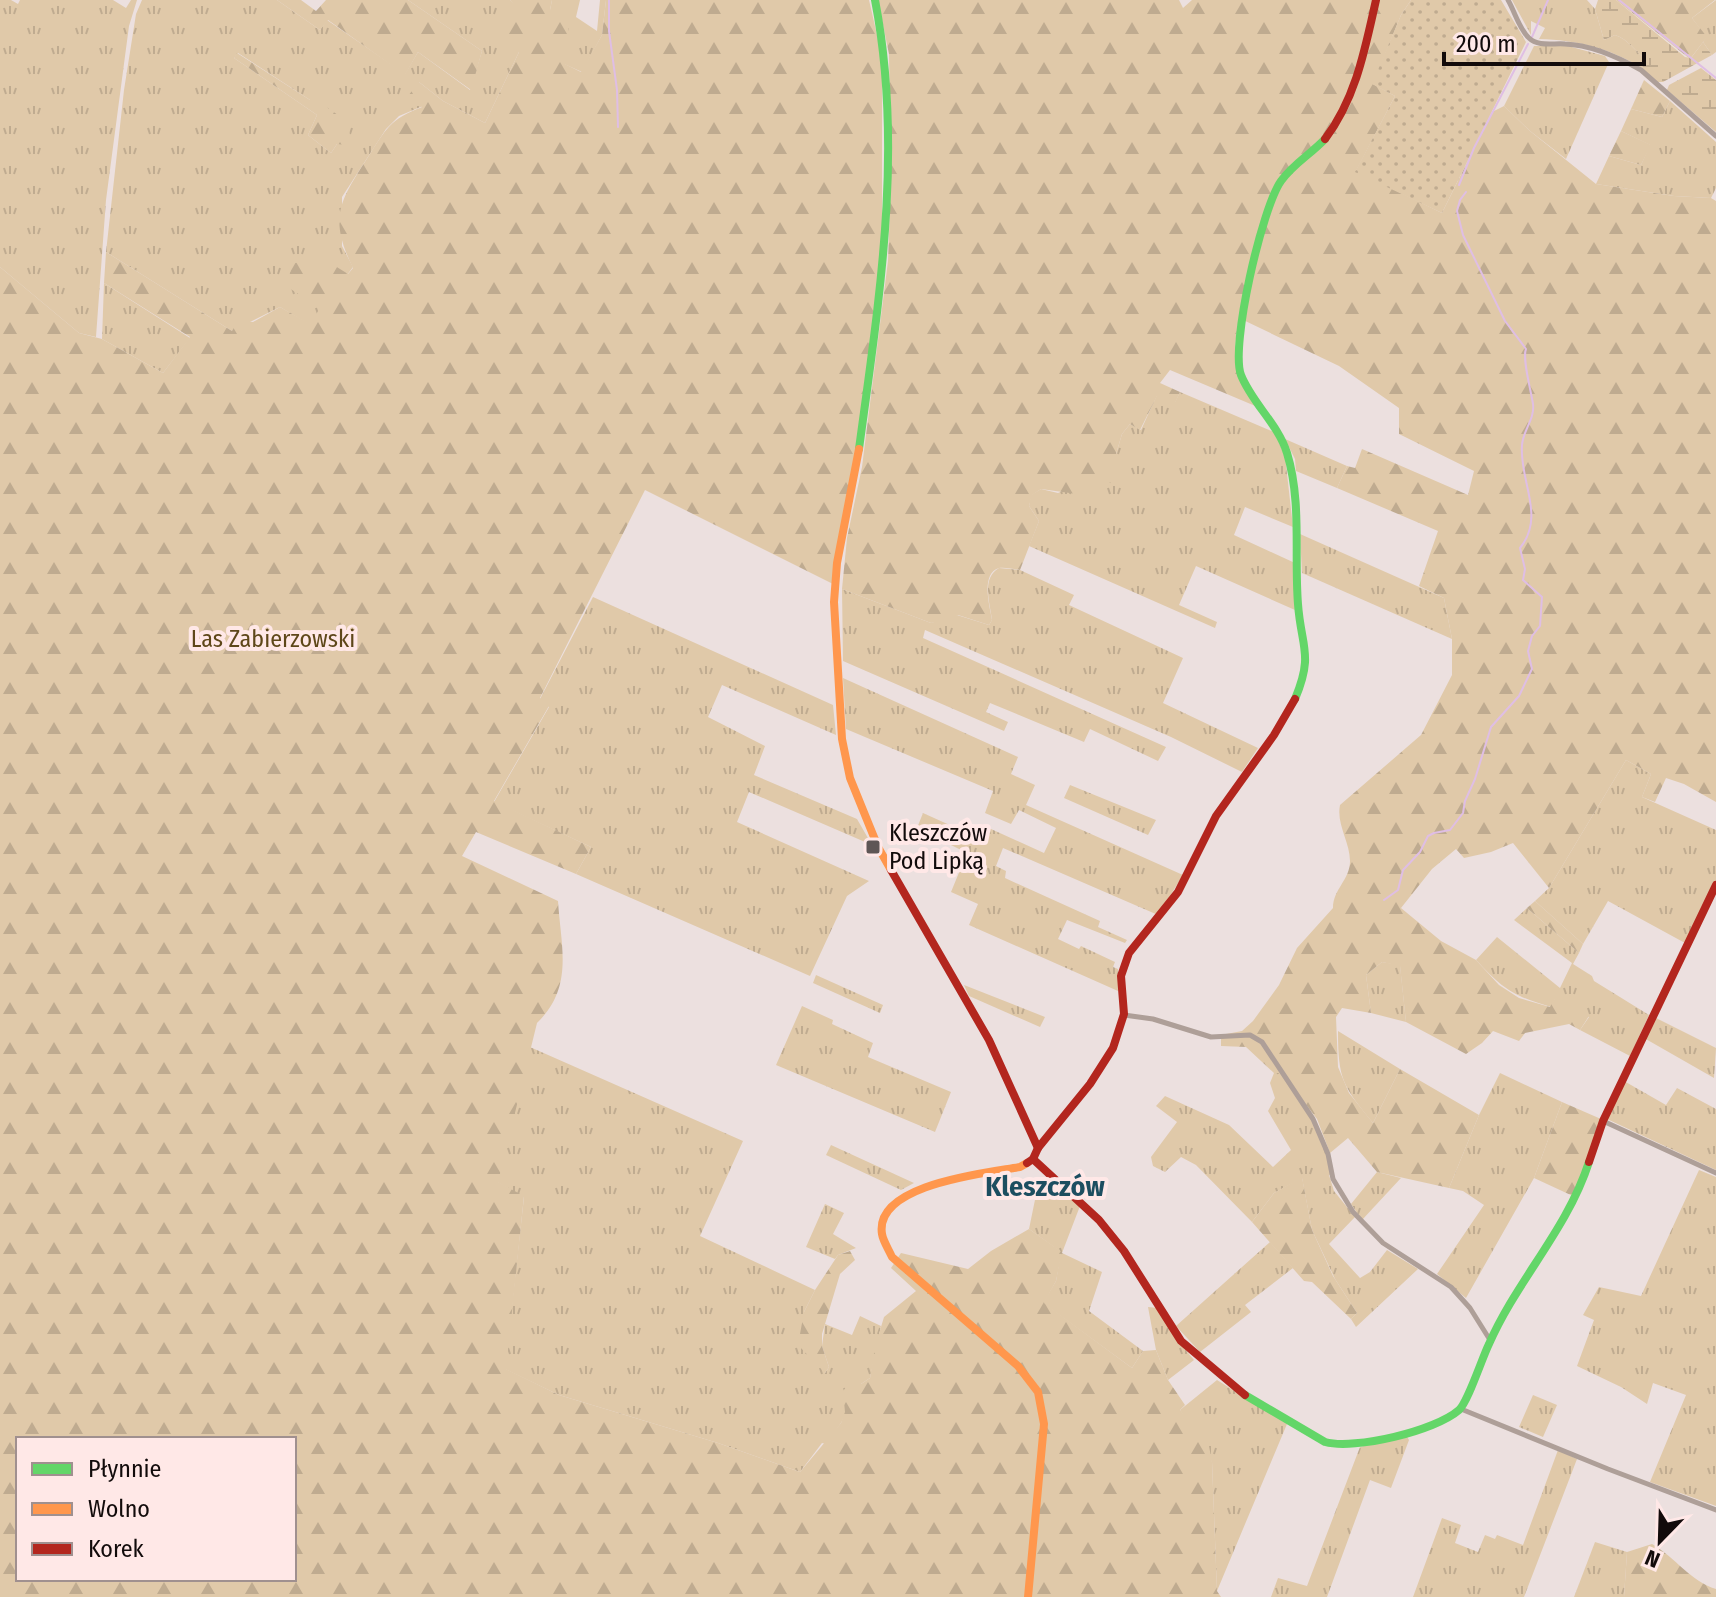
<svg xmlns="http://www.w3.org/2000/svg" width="1716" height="1597" font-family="'Fira Sans Condensed',sans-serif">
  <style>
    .grass { fill: url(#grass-tufts); fill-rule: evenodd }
    .forest { fill: url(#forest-firs); fill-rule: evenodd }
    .wetland { fill: url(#wetland-marsh) }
    .park { fill: url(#park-dots) }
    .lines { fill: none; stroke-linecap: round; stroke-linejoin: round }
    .stream { stroke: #dfbee4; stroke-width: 2 }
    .street { stroke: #ae9f98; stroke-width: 5 }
    .fast { stroke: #63d668; stroke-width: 8 }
    .slow { stroke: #ff974d; stroke-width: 8 }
    .jam { stroke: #b3261e; stroke-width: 8 }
    .poi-dot { fill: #5e5655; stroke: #ffe8e7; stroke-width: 3 }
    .labels { text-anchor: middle; stroke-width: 8; stroke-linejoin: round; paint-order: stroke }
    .park-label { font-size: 24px; fill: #5e4719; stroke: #ffe8e7 }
    .poi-label { font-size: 24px; fill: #120b0b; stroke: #ffe8e7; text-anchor: start }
    .quarter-label { font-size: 28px; font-weight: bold; fill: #1d4e60; stroke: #ffe8e7 }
  </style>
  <defs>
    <pattern id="grass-tufts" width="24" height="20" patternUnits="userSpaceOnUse" patternTransform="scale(2)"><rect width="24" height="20" fill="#e0c9a9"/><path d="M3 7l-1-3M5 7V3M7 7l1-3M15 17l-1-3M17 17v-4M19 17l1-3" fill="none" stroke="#bfab90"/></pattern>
    <pattern id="forest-firs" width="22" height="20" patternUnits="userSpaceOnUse" patternTransform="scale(2)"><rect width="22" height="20" fill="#e0c9a9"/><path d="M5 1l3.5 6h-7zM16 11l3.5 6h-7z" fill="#bfab90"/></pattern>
    <pattern id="wetland-marsh" width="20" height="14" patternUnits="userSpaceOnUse" patternTransform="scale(2)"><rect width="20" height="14" fill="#e0c9a9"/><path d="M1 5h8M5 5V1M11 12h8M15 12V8" fill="none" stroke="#bfab90"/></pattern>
    <pattern id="park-dots" width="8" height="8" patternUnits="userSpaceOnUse" patternTransform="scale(2)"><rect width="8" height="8" fill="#e0c9a9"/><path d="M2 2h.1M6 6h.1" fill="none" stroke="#bfab90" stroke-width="1.8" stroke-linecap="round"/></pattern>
  </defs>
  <rect width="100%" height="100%" fill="#ece0df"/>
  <g class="grass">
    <polygon points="0,0 11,0 18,4 20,0 113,0 126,8 131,0 137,0 129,26 106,200 96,337 79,333 0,267"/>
    <path d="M142 0H277L320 30 327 20 405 74 418 52 470 90 482 51 408 0H510L516 5 519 52 485 123 443 101 419 82 423 106 399 116 386 129 342 197V246L353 267 310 325 280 307 232 331 106 252 124 90 136 14ZM238 53 310 100 337 144 331 153 308 135 317 115 234 58Z"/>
    <polygon points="552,0 580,0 576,17 597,31 600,0 606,0 602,35 582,72 564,64 550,10"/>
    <path d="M1512 0H1587L1595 9 1604 40 1615 35C1629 40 1634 50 1645 59L1642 68C1609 48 1577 40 1539 39L1545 28 1531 21V35Z"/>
    <polygon points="1716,0 1716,52 1712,55 1703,42 1706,37 1692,18"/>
    <polygon points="1534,46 1568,46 1605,56 1609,62 1566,159 1530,131 1504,106"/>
    <polygon points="1670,101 1716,142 1716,188 1711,198 1674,196 1596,184 1609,156 1641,165 1650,145 1621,131 1631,109 1662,117"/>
    <polygon points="104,283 190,338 163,373 102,339"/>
    <polygon points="1180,392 1274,432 1285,456 1293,527 1245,507 1234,535 1295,563 1295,610 1196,566 1179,605 1217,622 1215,628 1029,546 1039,521 1029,506 1031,495 1041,489 1058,493 1094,477 1116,454 1122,434 1130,424 1141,430 1157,395 1175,402"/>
    <polygon points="1285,439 1347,466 1337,488 1296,471 1295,459"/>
    <polygon points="1300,534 1444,598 1452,639 1302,573"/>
    <path d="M999 568 1020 570 1074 595 1069 605 1183 658 1163 703 1258 748 1242 772 1171 737 925 630 923 638 1166 747 1158 761 1090 729 1084 742 990 703 986 712 1008 722 1004 731 843 661 842 589 931 623 957 615 989 625 992 620C990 603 981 578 999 568Z"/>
    <polygon points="593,597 833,705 836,735 722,685 708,717 765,746 754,775 857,819 872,845 749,792 737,822 869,881 847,896 810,976 576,874 591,847 494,802 549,707 540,699"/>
    <polygon points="843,678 1018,757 1011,774 1035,785 1026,805 1183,875 1158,915 1003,848 996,866 1006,871 1005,878 1100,921 1098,927 1127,940 1125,943 1067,920 1058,939 1079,949 1081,946 1115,962 1113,967 1118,969 1118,991 969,925 978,904 951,892 967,853 917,828 923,813 974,836 980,824 1044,853 1056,828 1019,810 1011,824 985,813 993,791 846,729"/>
    <polygon points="1626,760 1651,774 1642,797 1716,830 1716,880 1685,943 1608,901 1583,944 1535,901 1549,888"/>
    <polygon points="1070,785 1156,820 1148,835 1064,798"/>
    <path d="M1527 908 1579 953 1573 964 1592 976 1594 981 1649 1015 1630 1056 1580 1030 1589 1017 1555 999 1551 1007C1513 996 1503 989 1476 960L1497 937 1560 988 1572 963 1514 920Z"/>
    <polygon points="1382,962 1400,965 1406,1022 1371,1013 1366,975"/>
    <polygon points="816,975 883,1005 880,1013 813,983"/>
    <polygon points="964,985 1045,1017 1040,1027 969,996"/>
    <polygon points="802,1006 833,1020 832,1024 873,1043 868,1057 951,1092 935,1132 776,1065"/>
    <polygon points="1656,1018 1716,1048 1714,1078 1644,1038"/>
    <path d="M1338 1031 1400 1069 1373 1123C1343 1086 1338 1080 1338 1031Z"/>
    <polygon points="530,1047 743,1141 700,1236 815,1290 804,1312 825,1373 829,1367 822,1346 825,1324 852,1335 860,1316 881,1326 870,1378 861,1384 841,1423 826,1444 822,1443 800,1472 718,1443 559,1395 505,1369 524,1197 497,1182"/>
    <path d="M1274 1073H1282C1308 1108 1326 1130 1334 1174L1329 1175 1334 1191 1355 1217 1329 1244 1360 1278 1370 1272 1387 1250 1418 1269 1356 1327 1351 1319 1357 1313 1335 1279 1312 1230 1302 1178 1274 1193 1252 1222 1196 1165 1181 1157 1165 1172 1153 1166 1151 1157 1177 1122 1156 1106 1165 1096 1229 1125 1273 1167 1291 1150 1268 1111 1275 1098 1270 1083Z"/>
    <polygon points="1500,1073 1562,1102 1534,1178 1466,1298 1437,1274 1484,1205 1463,1191 1449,1188 1479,1115"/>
    <polygon points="1624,1081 1666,1105 1677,1088 1716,1109 1716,1170 1607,1119"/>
    <polygon points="831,1145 914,1183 901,1190 826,1155"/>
    <polygon points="1699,1170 1716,1177 1716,1506 1650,1482 1686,1395 1653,1383 1647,1404 1621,1387 1577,1366 1594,1320 1583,1315 1599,1287 1641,1296"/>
    <polygon points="1377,1172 1401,1178 1362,1220 1351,1204"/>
    <polygon points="1037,1190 1069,1196 1080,1206 1062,1253 1102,1272 1089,1311 1143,1351 1132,1368 1043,1303 1056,1281 1061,1252 1029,1229"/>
    <polygon points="825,1204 844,1213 833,1234 856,1248 838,1255 835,1259 806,1247"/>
    <polygon points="1270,1242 1293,1268 1245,1305 1251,1312 1200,1352 1176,1326"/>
    <polygon points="1148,1307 1158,1308 1183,1347 1194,1360 1168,1380 1156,1350"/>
    <polygon points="1217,1380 1287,1424 1217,1591 1212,1462 1180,1410"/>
    <polygon points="1533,1395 1557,1405 1543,1437 1519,1427"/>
    <polygon points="1406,1435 1409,1440 1391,1488 1370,1480 1327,1597 1271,1597 1278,1578 1307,1586 1360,1447"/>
    <polygon points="1558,1450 1577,1459 1524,1597 1413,1597 1442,1518 1461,1525 1455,1543 1478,1552 1485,1535 1495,1539 1497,1535 1523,1545"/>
    <polygon points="1595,1542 1627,1552 1624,1597 1574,1597"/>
  </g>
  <g class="forest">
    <polygon points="277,0 301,0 316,11 326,0 408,0 482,51 471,90 418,52 405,75 328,20 320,30"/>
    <path d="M510 0H552L550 10 570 14 565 64 581 72 602 35 606 0H869L882 57V260L854 467 833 584 645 490 540 698 549 706 494 801 591 847 576 874 476 832 462 856 558 901C561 948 574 987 537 1023L498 1182 524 1196 506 1369 559 1395 718 1443 800 1472 841 1423 845 1412 843 1391 849 1384H861L870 1378 875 1347 884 1317 916 1291 891 1268 901 1253 968 1269 991 1251 1029 1229 1062 1252 1056 1281 1044 1303 1132 1368 1143 1351 1156 1350 1168 1380 1185 1405 1180 1410 1209 1446 1212 1462 1217 1591 1221 1597H0V267L79 333 102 339 163 373 190 337 104 283 106 252 232 331 238 321 253 322 280 307 310 324 320 308 286 286 293 263 308 262 316 254 348 274 353 268C328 217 340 201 368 157 386 129 390 119 422 107L408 96 419 82 443 101 485 123 519 52 498 38 516 6ZM18 1439H294V1579H18Z"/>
    <path d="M878 0H1179L1183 8 1192 0H1411L1401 15 1373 84 1395 96 1356 171 1442 213 1492 112 1504 106 1530 131 1596 184 1674 196 1711 198 1716 201V802L1684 784 1666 778 1655 802 1642 797 1651 774 1626 760 1549 888 1513 843 1491 852 1464 858 1456 849 1432 869 1401 908 1441 941 1476 960 1499 985 1519 998 1550 1007 1555 998 1589 1016 1580 1030 1569 1024 1525 1033 1519 1041 1493 1031 1482 1043 1466 1054 1406 1022 1400 966 1382 962 1366 975 1371 1013 1342 1008 1336 1017 1338 1067 1349 1093 1373 1123 1400 1069 1479 1115 1449 1188 1377 1172 1348 1138 1330 1153 1317 1119 1282 1073H1274L1246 1047 1221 1046V1035L1242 1031 1253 1021 1279 985 1297 948 1333 908C1333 889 1350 880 1350 861 1350 842 1336 824 1340 805L1421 735 1452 675V639L1444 598 1419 586 1438 531 1337 488 1347 466 1355 468 1362 449 1468 495 1474 471 1399 434V408L1339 366 1239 318C1231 364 1235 370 1260 408L1170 370 1160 383 1180 392 1175 403 1157 396 1140 430 1130 424 1122 434 1116 454 1125 462 1117 485 1094 478 1084 495 1041 489 1032 495 1029 506 1039 521 1020 570C1014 569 1004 567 999 568 980 574 990 607 992 620L989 625 958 615 949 620 931 623 842 589 847 538 862 467 888 261 891 180 889 54Z"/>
    <polygon points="1616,0 1715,0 1692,18 1707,37 1690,59"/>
    <polygon points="237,53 310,100 312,97 348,122 350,136 346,145 337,144 331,153 308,135 317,115 234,58"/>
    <polygon points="1644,80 1670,101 1662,117 1631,109"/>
    <polygon points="1621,131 1651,145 1641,165 1609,156"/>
    <polygon points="1535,901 1583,944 1579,953 1527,908"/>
    <polygon points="1562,1102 1601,1119 1575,1197 1534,1178"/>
    <polygon points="1302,1177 1312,1230 1333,1276 1357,1313 1351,1319 1312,1282 1304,1281 1252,1222 1274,1193"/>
    <polygon points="850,1251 855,1260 840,1274 822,1334 822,1346 829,1367 825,1373 798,1345 804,1312 815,1290 838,1255"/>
    <path d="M1652 1544C1675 1557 1691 1582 1716 1589V1597H1624L1627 1552Z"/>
  </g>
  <g class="wetland">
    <path d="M1598 0H1616L1685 57 1691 58 1703 42 1712 55 1663 82H1657L1642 68 1645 59C1634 50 1629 40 1615 35L1604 40 1595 9Z"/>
    <polygon points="1701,68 1716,80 1716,132 1667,90 1669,85"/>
  </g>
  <polygon class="park" points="1411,0 1501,0 1526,42 1442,213 1355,172 1395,96 1372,84 1401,15"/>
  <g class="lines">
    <g class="stream">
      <polyline points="609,0 609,31 617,90 618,127"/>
      <polyline points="1619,0 1716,78"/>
      <polyline points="1532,37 1548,0"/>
      <polyline points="1459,185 1474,148 1528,44"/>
      <path d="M1384 900 1398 890 1403 870 1420 852 1428 836 1434 833 1450 830 1463 813 1465 801 1475 779 1491 727 1519 696 1530 673 1532 669 1528 651 1532 636 1540 626 1542 597 1523 580 1525 569 1520 548C1546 516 1519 481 1522 445 1523 430 1535 419 1533 404 1531 391 1522 358 1526 349L1505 321 1463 235 1457 211 1460 200 1466 192"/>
    </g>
    <g class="street">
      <path d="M1508 0C1515 12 1519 29 1529 38 1538 47 1553 43 1565 44 1592 45 1618 57 1641 70L1716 136"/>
      <polyline points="1124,1015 1153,1019 1211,1037 1250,1035 1262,1042 1313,1119 1328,1154 1333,1179 1353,1212 1383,1243 1451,1287 1470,1308 1490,1340"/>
      <polyline points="1603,1121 1716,1173"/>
      <polyline points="1461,1409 1608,1469 1716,1510"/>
    </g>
    <g class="fast">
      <path d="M859 449C879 300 904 149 875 0"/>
      <path d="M1295 699C1314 654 1301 647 1298 604 1294 554 1302 502 1287 453 1278 424 1252 403 1241 375 1230 346 1262 208 1281 181 1293 164 1311 154 1325 139"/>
      <path d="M1245 1395 1325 1442C1355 1450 1435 1431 1459 1410 1468 1402 1482 1358 1489 1344 1517 1280 1567 1230 1589 1162"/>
    </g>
    <g class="slow">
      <polyline points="859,449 837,563 834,602 842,739 850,778 878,847 891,870"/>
      <path d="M1027 1163 1020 1167C987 1173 874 1184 882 1234 883 1241 889 1250 892 1257L1018 1366 1038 1392 1044 1424 1028 1597"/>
    </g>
    <g class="jam">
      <path d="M1325 139C1356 98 1365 49 1376 0"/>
      <polyline points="891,870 989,1040 1038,1148"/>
      <polyline points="1033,1159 1099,1220 1124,1251 1181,1341 1245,1395"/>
      <polyline points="1589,1162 1603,1121 1716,885"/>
      <polyline points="1027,1163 1033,1159 1038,1148 1090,1084 1113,1048 1124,1014 1121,976 1129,953 1178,892 1216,816 1274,735 1295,699"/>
    </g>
  </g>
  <rect class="poi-dot" x="865" y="839" width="16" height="16" rx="4"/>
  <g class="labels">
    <g class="park-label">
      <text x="273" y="647">Las Zabierzowski</text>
    </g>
    <g class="poi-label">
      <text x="889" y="841">Kleszczów<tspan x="889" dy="28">Pod Lipką</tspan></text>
    </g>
    <g class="quarter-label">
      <text x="1045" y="1196">Kleszczów</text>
    </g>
  </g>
  <rect x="16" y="1437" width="280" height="144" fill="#ffe8e7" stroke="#a0908f" stroke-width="2"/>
  <rect x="32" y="1463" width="40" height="12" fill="#63d668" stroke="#a0908f" stroke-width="2"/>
  <text x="88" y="1477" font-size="24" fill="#120b0b">Płynnie</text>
  <rect x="32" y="1503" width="40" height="12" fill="#ff974d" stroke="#a0908f" stroke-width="2"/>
  <text x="88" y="1517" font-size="24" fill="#120b0b">Wolno</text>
  <rect x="32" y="1543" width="40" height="12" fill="#b3261e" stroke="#a0908f" stroke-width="2"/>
  <text x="88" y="1557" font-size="24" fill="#120b0b">Korek</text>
  <g transform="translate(1660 1541) rotate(203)" stroke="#ffe8e7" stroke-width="6" paint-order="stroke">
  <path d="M0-6L14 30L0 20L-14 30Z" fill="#120b0b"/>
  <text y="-12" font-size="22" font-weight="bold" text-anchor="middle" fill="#120b0b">N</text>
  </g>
  <path d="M1444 52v12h200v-12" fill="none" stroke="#120b0b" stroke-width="4"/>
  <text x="1456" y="52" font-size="24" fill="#120b0b" stroke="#ffe8e7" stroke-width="6" paint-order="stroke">200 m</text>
</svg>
